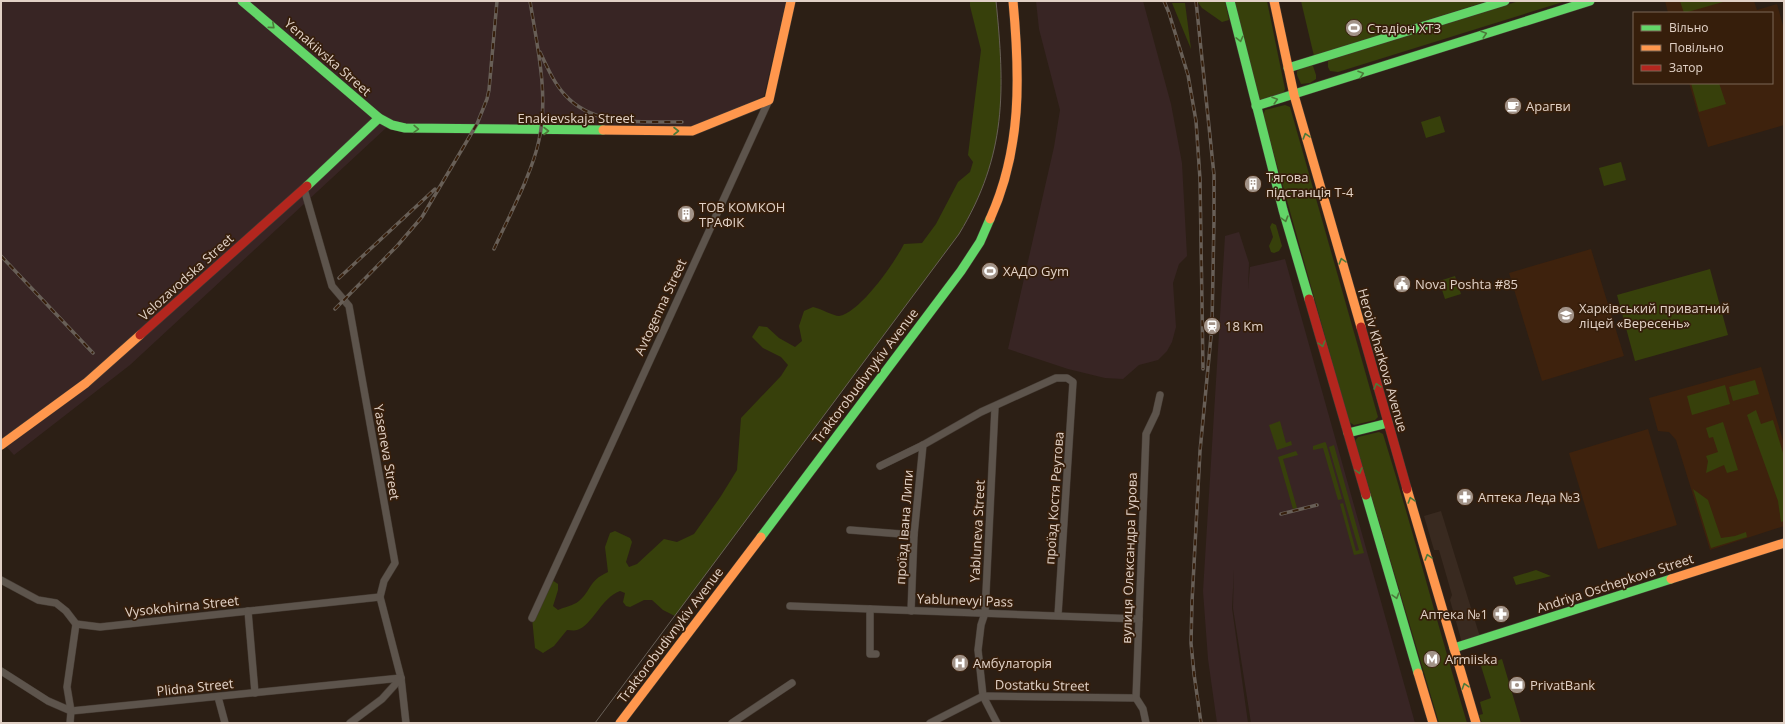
<svg xmlns="http://www.w3.org/2000/svg" width="1785" height="724" font-family="'Open Sans',sans-serif">
  <style>
    .commercial { fill: #392a20 }
    .industrial { fill: #382524 }
    .built { fill: #3e220d }
    .green { fill: #37400b }
    .lines { fill: none; stroke-linecap: round; stroke-linejoin: round }
    .street-casing { stroke: #453b33; stroke-width: 8 }
    .fast-casing { stroke: #453b33; stroke-width: 10 }
    .slow-casing { stroke: #453b33; stroke-width: 10 }
    .jam-casing { stroke: #453b33; stroke-width: 10 }
    .street { stroke: #5d544c; stroke-width: 7 }
    .fast { stroke: #63d668; stroke-width: 9 }
    .slow { stroke: #ff974d; stroke-width: 9 }
    .jam { stroke: #b3261e; stroke-width: 9 }
    .tram { stroke: #685f57; stroke-width: 1 }
    .rail-casing { stroke: #685f57; stroke-width: 3.5 }
    .rail { stroke: #361e0b; stroke-width: 2; stroke-dasharray: 6; stroke-linecap: butt }
    .oneway { stroke: #4c7a3a }
    .labels { text-anchor: middle; stroke-width: 3.5; stroke-linejoin: round; paint-order: stroke }
    .poi-label { font-size: 13px; fill: #e1d1c6; stroke: #361e0b; text-anchor: start }
    .street-label { font-size: 13px; fill: #e1d1c6; stroke: #361e0b }
  </style>
  <rect width="100%" height="100%" fill="#2c1f15"/>
  <polygon class="commercial" points="1441,511 1480,637 1462,643 1450,600 1452,595 1439,550 1434,550 1424,516"/>
  <g class="industrial">
    <polygon points="1,1 786,1 764,96 696,126 416,124 386,128 130,365 14,455 1,441"/>
    <polygon points="1036,1 1143,1 1171,104 1182,163 1187,256 1179,264 1173,283 1176,327 1172,342 1167,351 1158,360 1139,365 1123,379 1105,378 1068,369 1008,349 1054,147 1060,110 1039,29"/>
    <polygon points="1239,232 1249,263 1248,289 1250,267 1285,259 1415,723 1251,723 1233,608 1234,569 1232,608 1248,723 1217,723 1208,659 1203,591 1225,236"/>
  </g>
  <g class="built">
    <polygon points="1665,1 1754,1 1757,10 1777,4 1784,29 1784,125 1708,147 1689,83 1772,83 1772,13 1668,13"/>
    <polygon points="1591,249 1624,356 1542,381 1509,273"/>
    <polygon points="1761,367 1784,444 1784,526 1710,550 1676,440 1669,432 1658,431 1649,398"/>
    <polygon points="1648,429 1677,525 1598,549 1569,453"/>
  </g>
  <g class="green">
    <path d="M970 1H996C1005 90 1007 155 959 234L675 616 663 610 652 600H644L630 607 626 606 623 602 625 593 620 591C601 598 592 626 577 630 574 631 570 630 567 630L554 646 543 653 535 648 532 618 552 580 558 584V590L553 606 558 610C564 607 573 606 579 601 592 590 588 581 608 572L605 547 610 533 615 531 630 538 632 542 626 562 629 567 637 564 664 539 677 542 694 534 721 496 737 470 741 418 781 376 788 365 781 357 763 348 752 337 759 326 767 327 779 338 795 347 802 341 799 326 804 311 813 307C819 308 834 316 839 316 860 313 895 262 904 244L922 243 936 224 958 182 970 172 973 162 968 155 981 50 970 6Z"/>
    <polygon points="1197,1 1225,1 1229,20 1222,22 1202,8"/>
    <polygon points="1234,1 1267,1 1285,89 1283,94 1263,102 1257,97"/>
    <polygon points="1301,1 1488,1 1314,56"/>
    <polygon points="1519,1 1566,1 1338,72 1330,71 1328,67 1328,61 1332,58"/>
    <polygon points="1680,1 1723,1 1723,2 1684,13"/>
    <polygon points="1172,3 1185,3 1191,49"/>
    <polygon points="1309,65 1313,66 1316,75 1316,79 1310,83 1301,84 1297,75 1297,71"/>
    <polygon points="1691,83 1719,83 1726,104 1699,112"/>
    <polygon points="1285,105 1290,107 1378,417 1375,420 1354,425 1349,422 1263,115 1265,110"/>
    <polygon points="1440,116 1445,132 1426,138 1421,122"/>
    <polygon points="1621,162 1626,180 1604,186 1599,168"/>
    <polygon points="1272,223 1276,225 1282,246 1279,251 1274,253 1271,252 1269,246 1273,237 1270,227"/>
    <polygon points="1710,269 1728,335 1635,361 1617,295"/>
    <polygon points="1455,276 1461,294 1445,299 1439,281"/>
    <polygon points="1755,380 1759,394 1733,401 1729,387"/>
    <polygon points="1725,385 1730,404 1692,415 1687,396"/>
    <polygon points="1756,410 1761,424 1773,420 1784,456 1784,521 1781,522 1778,501 1747,415"/>
    <polygon points="1280,421 1286,443 1291,441 1292,445 1277,450 1269,425"/>
    <polygon points="1723,422 1738,470 1727,473 1724,465 1706,473 1708,461 1706,456 1718,452 1713,437 1709,438 1706,428"/>
    <path d="M1379 432 1383 434C1413 530 1438 627 1467 723H1439L1355 441 1358 437Z"/>
    <polygon points="1325,442 1326,443 1342,499 1338,500 1323,448 1313,450 1313,446"/>
    <polygon points="1334,445 1364,553 1354,555 1340,504 1343,503 1356,551 1359,550 1329,447"/>
    <polygon points="1296,451 1298,455 1283,459 1297,508 1293,509 1278,457"/>
    <polygon points="1693,489 1708,500 1721,538 1735,536 1746,532 1747,537 1711,548"/>
    <polygon points="1536,570 1551,576 1516,585 1513,577"/>
    <polygon points="1502,659 1521,723 1482,723 1479,715 1483,714 1480,702 1491,698 1481,666"/>
  </g>
  <g class="lines">
    <defs>
      <g id="street">
        <polyline points="304,189 332,286 349,306 395,563 384,581 380,597 401,678 406,723"/>
        <polyline points="995,407 985,613 981,625 978,650 983,696 997,723"/>
        <polyline points="880,466 923,445 981,412 1056,378 1067,378 1073,382 1058,615"/>
        <polyline points="850,530 914,535"/>
        <polyline points="1,580 38,600 56,603 66,611 76,624 100,627 380,597"/>
        <polyline points="790,606 1139,619"/>
        <polyline points="870,609 870,654 876,654"/>
        <polyline points="248,611 255,693"/>
        <polyline points="911,611 914,535 923,445"/>
        <polyline points="532,618 769,100"/>
        <polyline points="1,671 48,701 71,711 401,678"/>
        <polyline points="218,697 225,723"/>
        <polyline points="70,723 71,711 67,687 76,624"/>
        <polyline points="350,723 382,699 401,678"/>
        <polyline points="732,723 792,683"/>
        <polyline points="930,723 983,696 1136,698"/>
        <polyline points="1146,723 1143,709 1136,698 1146,434 1156,413 1160,395"/>
      </g>
      <g id="fast">
        <polyline points="242,1 379,118 392,125 405,128 603,130"/>
        <polyline points="1230,1 1283,210 1309,299"/>
        <polyline points="1288,68 1505,1"/>
        <polyline points="1256,106 1590,1"/>
        <polyline points="307,186 379,118"/>
        <polyline points="1348,433 1388,423"/>
        <polyline points="1366,495 1418,673"/>
        <polyline points="761,537 961,271 980,242 990,219"/>
        <polyline points="1454,648 1671,579"/>
      </g>
      <g id="slow">
        <polyline points="1274,1 1294,95 1361,327"/>
        <polyline points="603,130 692,131 769,100 791,1"/>
        <path d="M990 219C1022 149 1020 76 1013 1"/>
        <polyline points="1,445 86,383 140,335"/>
        <polyline points="1407,489 1476,723"/>
        <polyline points="1671,579 1784,543"/>
        <polyline points="1418,673 1433,723"/>
        <polyline points="620,723 761,537"/>
      </g>
      <g id="jam">
        <polyline points="1309,299 1366,495"/>
        <polyline points="1361,327 1407,489"/>
        <polyline points="140,335 307,186"/>
      </g>
    </defs>
    <use href="#street" class="street-casing"/>
    <use href="#fast" class="fast-casing"/>
    <use href="#slow" class="slow-casing"/>
    <use href="#jam" class="jam-casing"/>
    <use href="#street" class="street"/>
    <use href="#fast" class="fast"/>
    <use href="#slow" class="slow"/>
    <use href="#jam" class="jam"/>
    <path class="tram" d="M595 723 959 234C1007 155 1005 90 996 1"/>
    <defs>
      <g id="rail">
        <polyline points="1164,1 1169,13 1188,75 1196,121 1200,179 1203,369"/>
        <polyline points="1196,1 1214,175 1214,219 1212,326 1200,451 1192,602 1191,643 1194,674 1201,723"/>
        <path d="M540 52C547 67 554 83 565 95 595 128 643 121 682 122"/>
        <path d="M494 249C509 216 532 174 539 140 549 95 537 46 530 1"/>
        <polyline points="1,256 93,353"/>
        <polyline points="339,278 435,189"/>
        <polyline points="335,309 397,246 422,217 477,124 487,99 489,90 497,1"/>
        <polyline points="1281,514 1317,505"/>
      </g>
    </defs>
    <use href="#rail" class="rail-casing"/>
    <use href="#rail" class="rail"/>
  </g>
  <defs><path id="oneway-chevron" d="M-2-3.5L2.5 0L-2 3.5" fill="none" stroke-width="1.6" stroke-linecap="round" stroke-linejoin="round"/></defs>
  <g class="oneway">
    <use href="#oneway-chevron" transform="translate(272 26) rotate(41)"/>
    <use href="#oneway-chevron" transform="translate(1484 34) rotate(-18)"/>
    <use href="#oneway-chevron" transform="translate(1240 39) rotate(76)"/>
    <use href="#oneway-chevron" transform="translate(1361 74) rotate(-18)"/>
    <use href="#oneway-chevron" transform="translate(1275 100) rotate(-17)"/>
    <use href="#oneway-chevron" transform="translate(416 129) rotate(2)"/>
    <use href="#oneway-chevron" transform="translate(546 131)"/>
    <use href="#oneway-chevron" transform="translate(676 131)"/>
    <use href="#oneway-chevron" transform="translate(1306 136) rotate(-106)"/>
    <use href="#oneway-chevron" transform="translate(1285 219) rotate(74)"/>
    <use href="#oneway-chevron" transform="translate(1342 261) rotate(-106)"/>
    <use href="#oneway-chevron" transform="translate(1322 344) rotate(74)"/>
    <use href="#oneway-chevron" transform="translate(1377 386) rotate(-106)"/>
    <use href="#oneway-chevron" transform="translate(1359 471) rotate(74)"/>
    <use href="#oneway-chevron" transform="translate(1411 500) rotate(-107)"/>
    <use href="#oneway-chevron" transform="translate(1428 557) rotate(-106)"/>
    <use href="#oneway-chevron" transform="translate(1396 596) rotate(74)"/>
    <use href="#oneway-chevron" transform="translate(1465 686) rotate(-107)"/>
  </g>
  <defs>
    <symbol id="stadium-disc" viewBox="-11 -11 22 22"><circle r="9.5" fill="#a29388" stroke="#361e0b"/><path d="M0-5a6.5 5 0 1 0 0 10a6.5 5 0 1 0 0-10ZM-3.5-1.8h7v3.6h-7Z" fill="#fff"/></symbol>
    <symbol id="cafe-disc" viewBox="-11 -11 22 22"><circle r="9.5" fill="#a29388" stroke="#361e0b"/><path d="M-5.5-4.5H6V0H3Q3 3.5 0 3.5H-2.5Q-5.5 3.5-5.5 0ZM3-3.2v2h1.7v-2ZM-6 4.5H4V6H-6Z" fill="#fff"/></symbol>
    <symbol id="building-disc" viewBox="-11 -11 22 22"><circle r="9.5" fill="#a29388" stroke="#361e0b"/><path d="M-4-6H4V6H1V3H-1V6H-4ZM-2.5-4.3h1.7v1.8h-1.7ZM.8-4.3h1.7v1.8H.8ZM-2.5-1h1.7V.8h-1.7ZM.8-1h1.7V.8H.8Z" fill="#fff"/></symbol>
    <symbol id="civic-disc" viewBox="-11 -11 22 22"><circle r="9.5" fill="#a29388" stroke="#361e0b"/><path d="M-.6-6.5H3V-4.5H.6V-3L4-1V1h2V6H-6V1h2V-1L-.6-3ZM-1.2 2.5V6h2.4V2.5Z" fill="#fff"/></symbol>
    <symbol id="school-disc" viewBox="-11 -11 22 22"><circle r="9.5" fill="#a29388" stroke="#361e0b"/><path d="M0-5L7-2L0 1L-7-2ZM-4 1L0 2.5L4 1V4Q0 6-4 4Z" fill="#fff"/></symbol>
    <symbol id="station-disc" viewBox="-11 -11 22 22"><circle r="9.5" fill="#a29388" stroke="#361e0b"/><path d="M-3-6H3Q5-6 5-4V2Q5 4 3 4L4.5 6H3L1.5 4h-3L-3 6H-4.5L-3 4Q-5 4-5 2V-4Q-5-6-3-6ZM-3.5-4v3h7v-3ZM-3.5 1v1.5H-2V1ZM2 1v1.5H3.5V1Z" fill="#fff"/></symbol>
    <symbol id="pharmacy-disc" viewBox="-11 -11 22 22"><circle r="9.5" fill="#a29388" stroke="#361e0b"/><path d="M-2-6h4v4h4v4h-4v4h-4v-4h-4v-4h4Z" fill="#fff"/></symbol>
    <symbol id="metro-disc" viewBox="-11 -11 22 22"><circle r="9.5" fill="#a29388" stroke="#361e0b"/><path d="M-5.5 5V-5H-3L0 0L3-5H5.5V5H3V-.5L0 4L-3-.5V5Z" fill="#fff"/></symbol>
    <symbol id="hospital-disc" viewBox="-11 -11 22 22"><circle r="9.5" fill="#a29388" stroke="#361e0b"/><path d="M-5-5h3v3.5h4V-5h3V5h-3V1.5h-4V5h-3Z" fill="#fff"/></symbol>
    <symbol id="bank-disc" viewBox="-11 -11 22 22"><circle r="9.5" fill="#a29388" stroke="#361e0b"/><path d="M-6-4H6V4H-6ZM0-2.3a2.3 2.3 0 1 0 0 4.6a2.3 2.3 0 1 0 0-4.6Z" fill="#fff"/></symbol>
  </defs>
  <g fill-rule="evenodd">
    <use href="#stadium-disc" x="1344" y="18" width="20" height="20"/>
    <use href="#cafe-disc" x="1503" y="96" width="20" height="20"/>
    <use href="#building-disc" x="1243" y="174" width="20" height="20"/>
    <use href="#building-disc" x="676" y="204" width="20" height="20"/>
    <use href="#stadium-disc" x="980" y="261" width="20" height="20"/>
    <use href="#civic-disc" x="1392" y="274" width="20" height="20"/>
    <use href="#school-disc" x="1556" y="305" width="20" height="20"/>
    <use href="#station-disc" x="1202" y="316" width="20" height="20"/>
    <use href="#pharmacy-disc" x="1455" y="487" width="20" height="20"/>
    <use href="#pharmacy-disc" x="1491" y="604" width="20" height="20"/>
    <use href="#metro-disc" x="1422" y="649" width="20" height="20"/>
    <use href="#hospital-disc" x="950" y="653" width="20" height="20"/>
    <use href="#bank-disc" x="1507" y="675" width="20" height="20"/>
  </g>
  <g class="labels">
    <g class="poi-label">
      <text x="1367" y="33">Стадіон ХТЗ</text>
      <text x="1526" y="111">Арагви</text>
      <text x="1266" y="182">Тягова<tspan x="1266" dy="15">підстанція Т-4</tspan></text>
      <text x="699" y="212">ТОВ КОМКОН<tspan x="699" dy="15">ТРАФІК</tspan></text>
      <text x="1003" y="276">ХАДО Gym</text>
      <text x="1415" y="289">Nova Poshta #85</text>
      <text x="1579" y="313">Харківський приватний<tspan x="1579" dy="15">ліцей «Вересень»</tspan></text>
      <text x="1225" y="331">18 Km</text>
      <text x="1478" y="502">Аптека Леда №3</text>
      <text x="1488" y="619" text-anchor="end">Аптека №1</text>
      <text x="1445" y="664">Armiiska</text>
      <text x="973" y="668">Амбулаторія</text>
      <text x="1530" y="690">PrivatBank</text>
    </g>
    <g class="street-label">
      <text transform="translate(328 57) rotate(41)" y="5">Yenakiivska Street</text>
      <text x="576" y="123">Enakievskaja Street</text>
      <text transform="translate(186 277) rotate(-42)" y="5">Velozavodska Street</text>
      <text transform="translate(660 307) rotate(-65)" y="5">Avtogenna Street</text>
      <text transform="translate(1383 360) rotate(74)" y="5">Heroiv Kharkova Avenue</text>
      <text transform="translate(865 376) rotate(-53)" y="5">Traktorobudivnykiv Avenue</text>
      <text transform="translate(387 452) rotate(80)" y="5">Yaseneva Street</text>
      <text transform="translate(1054 498) rotate(-86)" y="5">проїзд Костя Реутова</text>
      <text transform="translate(904 527) rotate(-86)" y="5">проїзд Івана Липи</text>
      <text transform="translate(977 531) rotate(-87)" y="5">Yabluneva Street</text>
      <text transform="translate(1129 558) rotate(-88)" y="5">вулиця Олександра Гурова</text>
      <text transform="translate(1615 583) rotate(-18)" y="5">Andriya Oschepkova Street</text>
      <text transform="translate(965 600) rotate(2)" y="5">Yablunevyi Pass</text>
      <text transform="translate(182 606) rotate(-6)" y="5">Vysokohirna Street</text>
      <text transform="translate(670 635) rotate(-53)" y="5">Traktorobudivnykiv Avenue</text>
      <text transform="translate(1042 685) rotate(1)" y="5">Dostatku Street</text>
      <text transform="translate(195 687) rotate(-6)" y="5">Plidna Street</text>
    </g>
  </g>
  <rect width="1785" height="724" fill="none" stroke="#e1d1c6" stroke-width="4"/>
  <rect x="1633" y="12" width="140" height="72" fill="#361e0b" stroke="#7a6656"/>
  <rect x="1641" y="25" width="20" height="6" fill="#63d668" stroke="#7a6656"/>
  <text x="1669" y="32" font-size="12" fill="#e1d1c6">Вільно</text>
  <rect x="1641" y="45" width="20" height="6" fill="#ff974d" stroke="#7a6656"/>
  <text x="1669" y="52" font-size="12" fill="#e1d1c6">Повільно</text>
  <rect x="1641" y="65" width="20" height="6" fill="#b3261e" stroke="#7a6656"/>
  <text x="1669" y="72" font-size="12" fill="#e1d1c6">Затор</text>
</svg>
